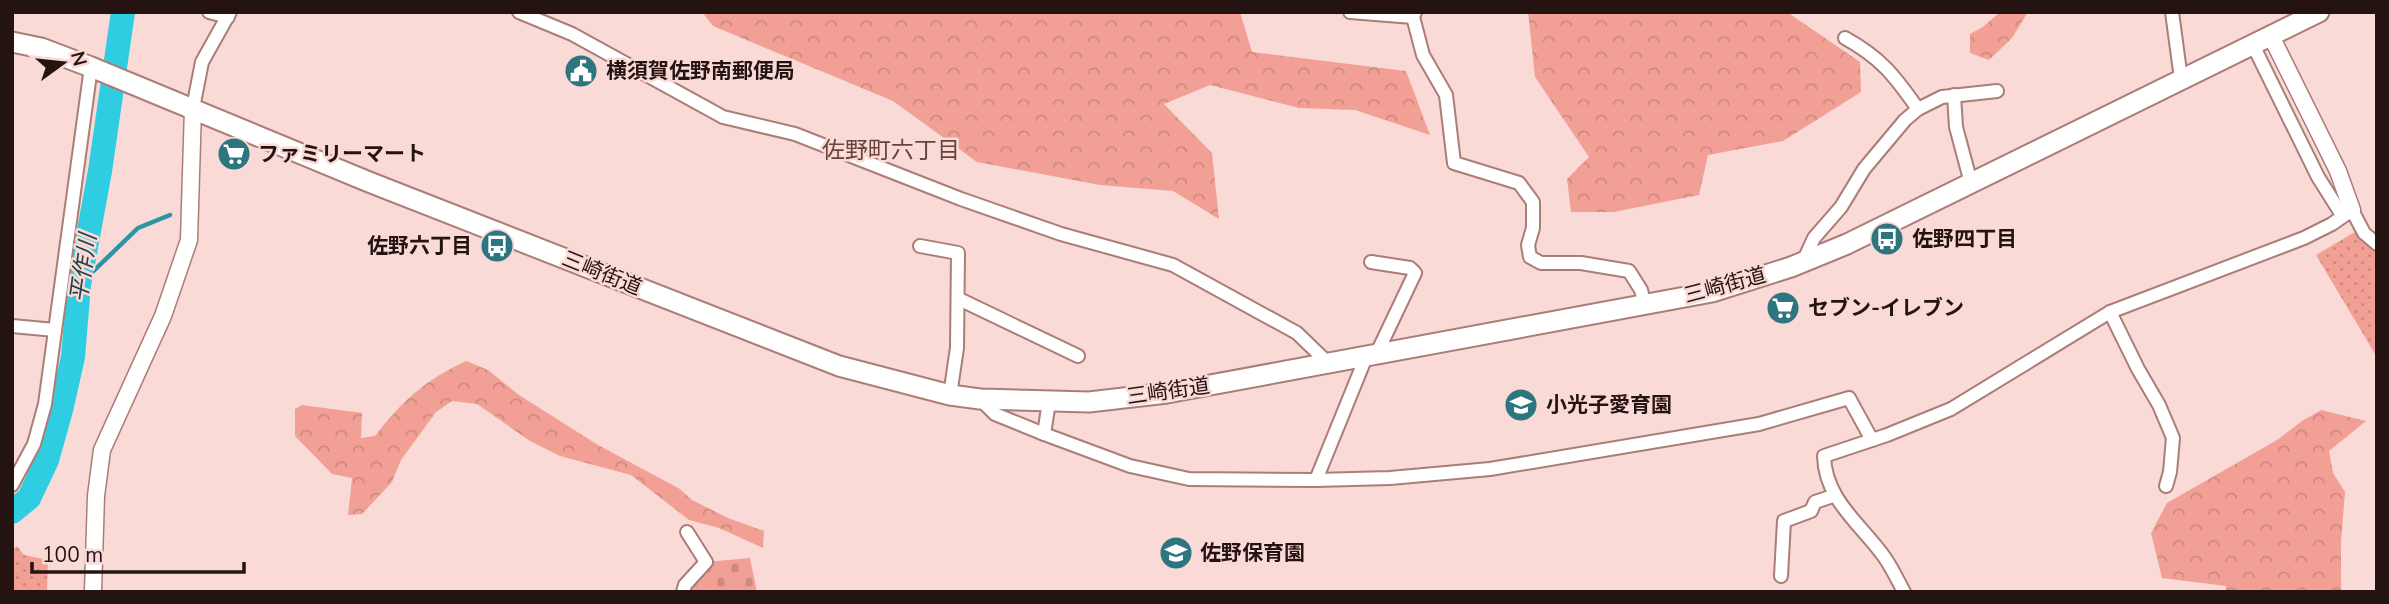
<svg xmlns="http://www.w3.org/2000/svg" width="2389" height="604" font-family="'Nunito Sans','Noto Sans JP',sans-serif">
  <style>
    .forest { fill: url(#forest-crowns) }
    .cemetery { fill: url(#cemetery-stones) }
    .park { fill: url(#park-dots) }
    .lines { fill: none; stroke-linecap: round; stroke-linejoin: round }
    .stream { stroke: #2b95a3; stroke-width: 4.5 }
    .river { stroke: #2ecde1; stroke-width: 24 }
    .minor-casing { stroke: #ab7d77; stroke-width: 16 }
    .tertiary-casing { stroke: #ab7d77; stroke-width: 19 }
    .primary-casing { stroke: #ab7d77; stroke-width: 23 }
    .minor { stroke: #fff; stroke-width: 12 }
    .tertiary { stroke: #fff; stroke-width: 16 }
    .primary { stroke: #fff; stroke-width: 19 }
    .labels { text-anchor: middle; stroke-width: 5; stroke-linejoin: round; paint-order: stroke }
    .poi-label { font-size: 21px; font-weight: bold; fill: #241311; stroke: #f9dad6; text-anchor: start }
    .street-label { font-size: 21px; fill: #241311; stroke: #f9dad6 }
    .neighbourhood-label { font-size: 23px; fill: #6a423c; stroke: #f9dad6 }
    .water-label { font-size: 23px; font-style: italic; fill: #224146; stroke: #f9dad6 }
  </style>
  <defs>
    <pattern id="forest-crowns" width="20" height="18" patternUnits="userSpaceOnUse" patternTransform="scale(1.75)"><rect width="20" height="18" fill="#f2a095"/><path d="M2 6a3 3 0 1 1 6 0M12 15a3 3 0 1 1 6 0" fill="none" stroke="#cf897f"/></pattern>
    <pattern id="cemetery-stones" width="16" height="16" patternUnits="userSpaceOnUse" patternTransform="scale(1.75)"><rect width="16" height="16" fill="#f2a095"/><path d="M2 7V4a2 2 0 0 1 4 0v3zM10 15v-3a2 2 0 0 1 4 0v3z" fill="#cf897f"/></pattern>
    <pattern id="park-dots" width="8" height="8" patternUnits="userSpaceOnUse" patternTransform="scale(1.75)"><rect width="8" height="8" fill="#f2a095"/><path d="M2 2h.1M6 6h.1" fill="none" stroke="#cf897f" stroke-width="1.8" stroke-linecap="round"/></pattern>
  </defs>
  <rect width="100%" height="100%" fill="#f9dad6"/>
  <g class="forest">
    <polygon points="702,12 1240,12 1252,52 1406,71 1430,135 1355,110 1299,108 1210,85 1164,104 1212,153 1219,219 1173,191 1100,185 977,162 893,101 713,26"/>
    <polygon points="1528,12 1787,12 1860,62 1861,92 1783,141 1708,155 1699,195 1614,212 1571,212 1567,179 1589,157 1535,77"/>
    <polygon points="2000,12 2028,12 2012,38 1989,60 1970,53 1970,34 1983,27"/>
    <path d="M466 361 488 370 519 395 598 445 680 489 692 500 728 518 764 531 763 548 719 528 689 520 631 475 560 456 530 441 477 404 452 401 436 412 401 460 392 482 362 514 348 515 352 478 332 474 295 436V409L302 405 362 413 361 438 375 436C403 400 424 381 466 361Z"/>
    <polygon points="2321,410 2366,421 2329,451 2333,473 2345,492 2341,542 2341,592 2226,592 2226,586 2162,578 2151,533 2167,503 2277,440 2302,421"/>
  </g>
  <polygon class="cemetery" points="750,558 757,592 683,592 706,562"/>
  <g class="park">
    <polygon points="2355,232 2377,252 2375,354 2316,255"/>
    <polygon points="17,546 24,555 48,560 47,592 12,592 12,550"/>
  </g>
  <g class="lines">
    <polyline class="stream" points="79,285 138,228 170,215"/>
    <polyline class="river" points="12,512 29,498 47,460 61,410 73,357 79,285 100,171 123,12"/>
    <defs>
      <g id="minor">
        <polyline points="209,12 228,17"/>
        <polyline points="519,12 572,34 723,117 795,134 961,199 1061,234 1173,265 1297,333 1329,364"/>
        <polyline points="1350,12 1413,17"/>
        <polyline points="1415,12 1413,17 1423,55 1446,95 1454,163 1519,183 1533,202 1533,228 1528,245 1530,257 1541,263 1581,263 1629,271 1641,290 1645,305"/>
        <polyline points="2172,12 2181,79"/>
        <path d="M1845 38C1881 58 1894 75 1918 109"/>
        <polyline points="2253,45 2318,177 2342,215"/>
        <polyline points="1954,95 1956,127 1971,183"/>
        <polyline points="193,108 202,62 230,12"/>
        <polyline points="920,246 958,253 957,348 950,395"/>
        <polyline points="1371,262 1410,268 1415,273 1376,355"/>
        <polyline points="1803,262 1814,238 1841,207 1864,169 1905,120 1918,109 1942,97 1997,91"/>
        <polyline points="959,299 1078,356"/>
        <polyline points="2110,312 2138,369 2159,405 2173,438 2170,472 2166,486"/>
        <polyline points="12,326 55,330"/>
        <polyline points="980,399 995,414 1044,434"/>
        <polyline points="1049,402 1044,434 1130,466 1189,479 1316,480 1390,478 1490,469 1759,424 1849,398 1872,440"/>
        <polyline points="1316,480 1366,357"/>
        <polyline points="12,485 34,444 45,404 91,67"/>
        <polyline points="1781,576 1784,521 1811,511 1815,502 1833,496"/>
        <polyline points="683,592 685,585 706,562 687,532"/>
        <path d="M1904 592C1898 581 1892 568 1885 558 1861 524 1825 500 1824 456L1887 435 1951 409 2110 312 2304 238 2332 224 2352 210 2364 233 2377 244"/>
      </g>
      <g id="tertiary">
        <polyline points="2271,36 2338,171 2352,210"/>
        <polyline points="93,592 96,496 102,450 163,316 189,240 193,108"/>
      </g>
      <polyline id="primary" points="12,42 41,48 91,67 369,182 839,366 950,395 980,399 1089,402 1167,393 1712,292 1791,267 1847,244 2319,12"/>
    </defs>
    <use href="#minor" class="minor-casing"/>
    <use href="#tertiary" class="tertiary-casing"/>
    <use href="#primary" class="primary-casing"/>
    <use href="#minor" class="minor"/>
    <use href="#tertiary" class="tertiary"/>
    <use href="#primary" class="primary"/>
  </g>
  <defs>
    <symbol id="civic-disc" viewBox="-11 -11 22 22"><circle r="9.5" fill="#2d757f" stroke="#f9dad6"/><path d="M-.6-6.5H3V-4.5H.6V-3L4-1V1h2V6H-6V1h2V-1L-.6-3ZM-1.2 2.5V6h2.4V2.5Z" fill="#fff"/></symbol>
    <symbol id="supermarket-disc" viewBox="-11 -11 22 22"><circle r="9.5" fill="#2d757f" stroke="#f9dad6"/><path d="M-6-5.5h2.5l.6 2H6L4.5 2H-2.5L-4.4-4H-6ZM-1.5 3.2a1.3 1.3 0 1 0 .1 0ZM3 3.2a1.3 1.3 0 1 0 .1 0Z" fill="#fff"/></symbol>
    <symbol id="bus-disc" viewBox="-11 -11 22 22"><circle r="9.5" fill="#2d757f" stroke="#f9dad6"/><path d="M-5-6H5V4H4V6H2V4H-2V6H-4V4H-5ZM-3.5-4V0h7V-4ZM-3.5 1.2v1.5H-2V1.2ZM2 1.2v1.5H3.5V1.2Z" fill="#fff"/></symbol>
    <symbol id="school-disc" viewBox="-11 -11 22 22"><circle r="9.5" fill="#2d757f" stroke="#f9dad6"/><path d="M0-5L7-2L0 1L-7-2ZM-4 1L0 2.5L4 1V4Q0 6-4 4Z" fill="#fff"/></symbol>
  </defs>
  <g fill-rule="evenodd">
    <use href="#civic-disc" x="562" y="52" width="38" height="38"/>
    <use href="#supermarket-disc" x="215" y="135" width="38" height="38"/>
    <use href="#bus-disc" x="1868" y="220" width="38" height="38"/>
    <use href="#bus-disc" x="478" y="227" width="38" height="38"/>
    <use href="#supermarket-disc" x="1764" y="289" width="38" height="38"/>
    <use href="#school-disc" x="1502" y="386" width="38" height="38"/>
    <use href="#school-disc" x="1157" y="534" width="38" height="38"/>
  </g>
  <g class="labels">
    <g class="poi-label">
      <text x="606" y="78">横須賀佐野南郵便局</text>
      <text x="258" y="161">ファミリーマート</text>
      <text x="1912" y="246">佐野四丁目</text>
      <text x="472" y="253" text-anchor="end">佐野六丁目</text>
      <text x="1808" y="315">セブン-イレブン</text>
      <text x="1546" y="412">小光子愛育園</text>
      <text x="1200" y="560">佐野保育園</text>
    </g>
    <g class="street-label">
      <text transform="translate(602 273) rotate(22)" y="7">三崎街道</text>
      <text transform="translate(1725 285) rotate(-15)" y="7">三崎街道</text>
      <text transform="translate(1168 391) rotate(-8)" y="7">三崎街道</text>
    </g>
    <g class="neighbourhood-label">
      <text x="891" y="158">佐野町六丁目</text>
    </g>
    <g class="water-label">
      <text transform="translate(83 268) rotate(-82)" y="8">平作川</text>
    </g>
  </g>
  <rect width="2389" height="604" fill="none" stroke="#241311" stroke-width="28"/>
  <g transform="translate(63 63) rotate(75)" stroke="#f9dad6" stroke-width="5" paint-order="stroke">
  <path d="M0-5L12 26L0 18L-12 26Z" fill="#241311"/>
  <text y="-10" font-size="19" font-weight="bold" text-anchor="middle" fill="#241311">N</text>
  </g>
  <path d="M32 562v10h212v-10" fill="none" stroke="#241311" stroke-width="3.5"/>
  <text x="42" y="562" font-size="21" fill="#241311" stroke="#f9dad6" stroke-width="5" paint-order="stroke">100 m</text>
</svg>
